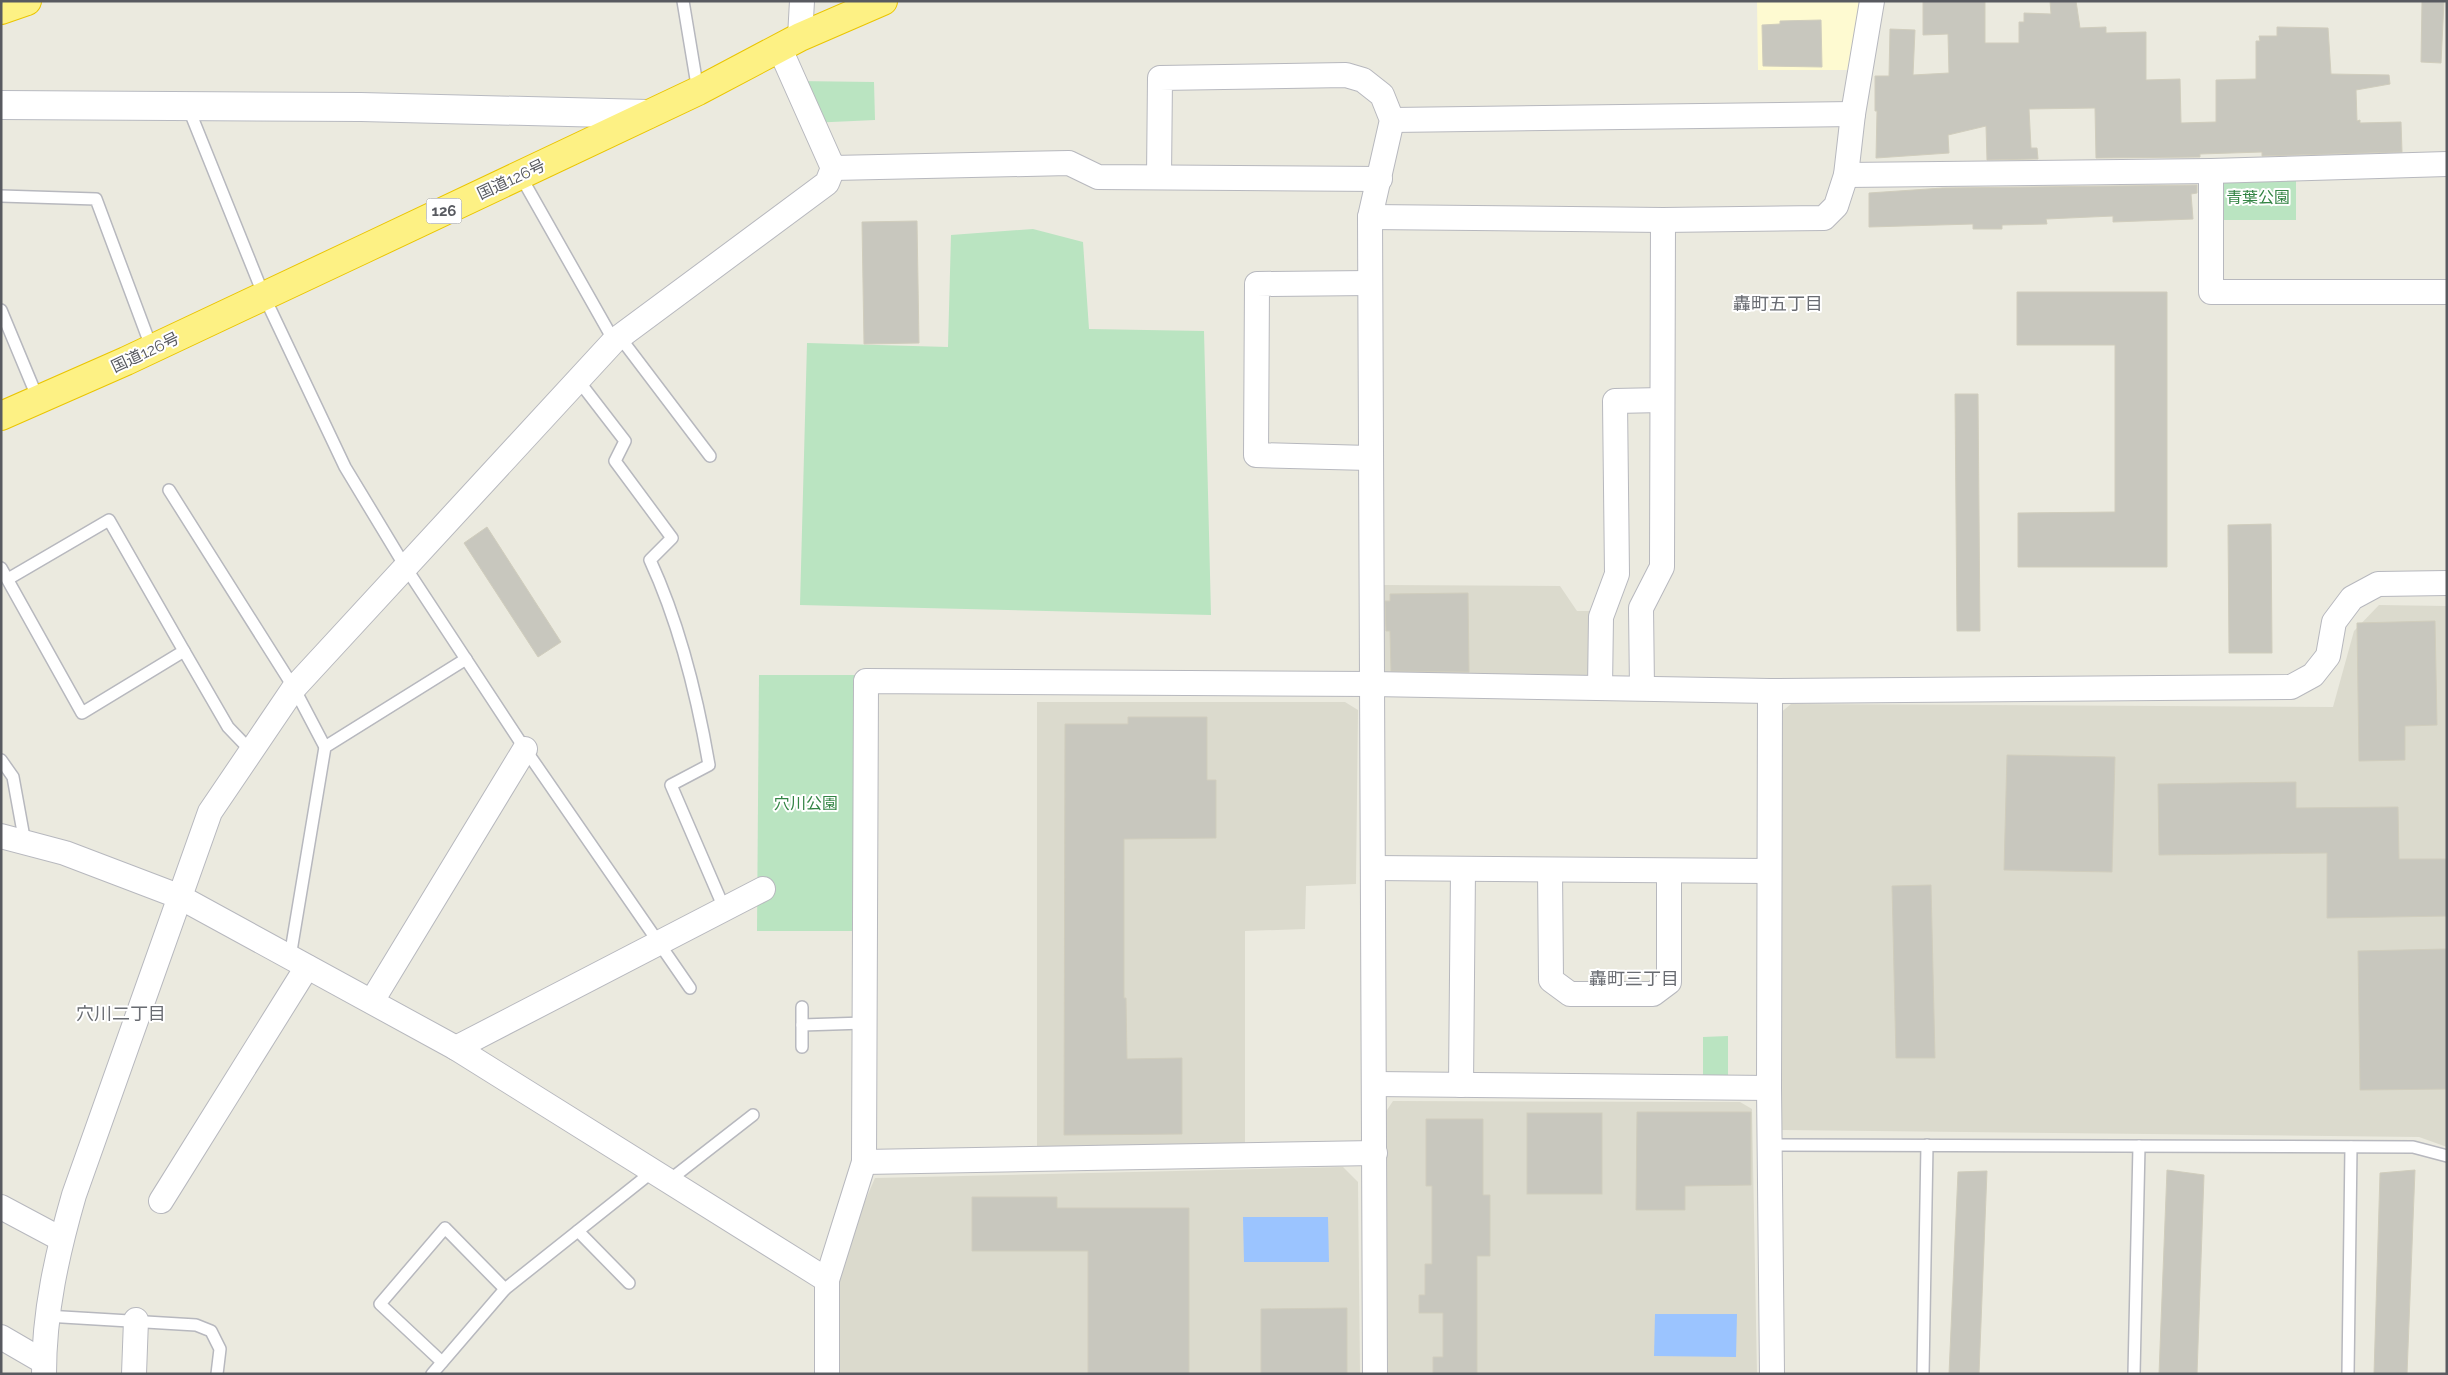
<svg xmlns="http://www.w3.org/2000/svg" width="2448" height="1375" font-family="Raleway,'Noto Sans JP',sans-serif">
  <style>
    .commercial { fill: #fefad1 }
    .education { fill: #dbdacd }
    .green { fill: #bae4c1 }
    .water { fill: #9bc4ff }
    .building { fill: #c8c7be; stroke: #d0cdbd }
    .lines { fill: none; stroke-linecap: round; stroke-linejoin: round }
    .lane-casing { stroke: #b7b8be; stroke-width: 14 }
    .street-casing { stroke: #b7b8be; stroke-width: 26 }
    .secondary-casing { stroke: #b8bac1; stroke-width: 30 }
    .highway-casing { stroke: #eac500; stroke-width: 30 }
    .lane { stroke: #fff; stroke-width: 11 }
    .street { stroke: #fff; stroke-width: 24 }
    .secondary { stroke: #fff; stroke-width: 28 }
    .highway { stroke: #fdf184; stroke-width: 28 }
    .rail { stroke: #b2b3b3; stroke-width: 4; stroke-dasharray: 1 6; stroke-linecap: butt }
    .labels { text-anchor: middle; stroke-width: 4; stroke-linejoin: round; paint-order: stroke }
    .shield { fill: #fff; stroke: #8a8c90; stroke-width: 1 }
    .shield-label { font-size: 15px; font-weight: bold; fill: #585a60 }
    .street-label { font-size: 16px; fill: #585a60; stroke: #fff }
    .park-label { font-size: 16px; fill: #338444; stroke: #fff }
    .neighbourhood-label { font-size: 18px; fill: #696c72; stroke: #fff }
  </style>
  <rect width="100%" height="100%" fill="#ebeadf"/>
  <polygon class="commercial" points="1757,1 1865,1 1854,70 1758,70"/>
  <g class="education">
    <polygon points="1382,585 1560,586 1577,611 1593,611 1593,686 1383,682"/>
    <polygon points="2379,605 2447,606 2447,1147 2419,1137 1782,1130 1779,714 1791,704 2333,707 2354,631"/>
    <polygon points="1037,702 1345,702 1358,710 1356,884 1306,886 1305,929 1245,931 1245,1144 1037,1147"/>
    <polygon points="1393,1101 1740,1102 1752,1109 1757,1374 1386,1374 1385,1113"/>
    <polygon points="1343,1167 1358,1182 1360,1374 835,1374 835,1271 875,1178"/>
  </g>
  <g class="green">
    <polygon points="796,81 874,82 875,120 810,123"/>
    <rect x="2220" y="174" width="76" height="46"/>
    <polygon points="1033,229 1083,242 1089,329 1204,331 1211,615 800,605 807,343 948,347 951,235"/>
    <polygon points="759,675 855,675 854,931 757,931"/>
    <polygon points="1728,1036 1728,1083 1703,1083 1703,1037"/>
  </g>
  <g class="water">
    <polygon points="1243,1217 1328,1217 1329,1262 1244,1262"/>
    <polygon points="1655,1314 1737,1314 1736,1357 1654,1356"/>
  </g>
  <g class="building">
    <polygon points="1923,1 1985,1 1985,43 2019,43 2019,22 2024,22 2024,13 2051,14 2050,1 2076,1 2080,28 2106,27 2106,33 2146,32 2146,80 2180,79 2181,123 2216,122 2216,80 2256,79 2256,41 2260,41 2259,36 2277,36 2277,27 2328,28 2331,74 2389,75 2390,84 2356,90 2357,121 2360,120 2360,123 2401,122 2402,152 2262,156 2262,152 2200,154 2200,157 2096,158 2095,108 2029,109 2031,148 2037,148 2038,159 1987,160 1986,126 1948,135 1949,153 1876,158 1877,111 1875,111 1875,76 1889,76 1890,29 1915,30 1913,75 1949,73 1948,34 1923,35"/>
    <polygon points="2422,1 2444,1 2441,63 2421,62"/>
    <polygon points="1821,20 1822,67 1763,66 1762,25 1780,24 1780,21"/>
    <polygon points="2197,185 2197,193 2191,194 2193,219 2113,222 2113,216 2046,219 2047,224 2002,225 2002,229 1973,229 1973,224 1869,227 1869,193 1943,188"/>
    <polygon points="917,221 919,343 864,344 862,222"/>
    <polygon points="2017,292 2167,292 2167,567 2018,567 2018,513 2115,512 2115,345 2017,345"/>
    <polygon points="1955,394 1978,394 1980,631 1957,631"/>
    <polygon points="2271,524 2272,653 2229,653 2228,525"/>
    <polygon points="487,527 561,642 538,657 464,543"/>
    <polygon points="1468,593 1469,672 1391,671 1390,631 1386,631 1385,601 1390,601 1390,594"/>
    <polygon points="2435,621 2437,725 2405,726 2405,760 2359,761 2357,623"/>
    <polygon points="1128,717 1207,717 1207,780 1216,780 1216,838 1124,839 1124,998 1126,998 1127,1059 1182,1058 1182,1134 1064,1135 1065,724 1128,724"/>
    <polygon points="2007,755 2115,757 2112,872 2004,870"/>
    <polygon points="2296,782 2296,808 2398,807 2399,859 2447,859 2447,916 2327,918 2327,853 2159,855 2158,784"/>
    <polygon points="1931,885 1935,1058 1896,1058 1892,886"/>
    <polygon points="2447,949 2447,1089 2360,1090 2358,951"/>
    <polygon points="1637,1112 1751,1112 1751,1185 1685,1186 1685,1210 1636,1210"/>
    <rect x="1527" y="1113" width="75" height="81"/>
    <polygon points="1426,1119 1483,1119 1483,1195 1490,1195 1490,1256 1477,1256 1477,1374 1433,1374 1433,1357 1443,1357 1443,1313 1419,1313 1419,1295 1425,1295 1425,1264 1432,1264 1432,1186 1426,1186"/>
    <polygon points="2167,1170 2204,1175 2197,1374 2159,1374"/>
    <polygon points="2415,1170 2407,1374 2374,1374 2380,1173"/>
    <polygon points="1987,1171 1979,1374 1949,1374 1958,1172"/>
    <polygon points="972,1197 1057,1197 1057,1208 1189,1208 1189,1374 1088,1374 1088,1251 972,1251"/>
    <polygon points="1347,1308 1347,1374 1261,1374 1261,1309"/>
  </g>
  <g class="lines">
    <defs>
      <g id="lane">
        <polyline points="683,1 698,91"/>
        <polyline points="188,107 264,296 345,467 406,568 525,749 690,988"/>
        <polyline points="520,175 614,341"/>
        <polyline points="1,196 96,199 152,349"/>
        <polyline points="1,310 38,399"/>
        <polyline points="619,336 710,456"/>
        <path d="M578 380 625 441 615 461 672 538 650 560C680 625 697 695 709 765L671 785 724 908"/>
        <polyline points="169,490 294,688 325,747"/>
        <polyline points="1,568 82,713 184,651 109,520 8,579"/>
        <polyline points="184,651 228,727 251,751"/>
        <polyline points="1,760 13,777 25,843"/>
        <polyline points="290,957 325,747 466,659"/>
        <polyline points="802,1025 864,1023"/>
        <polyline points="802,1047 802,1007"/>
        <polyline points="1769,1145 2413,1147 2447,1156"/>
        <polyline points="667,1182 753,1115"/>
        <polyline points="578,1231 629,1283"/>
        <polyline points="46,1316 196,1325 211,1331 220,1349 217,1374"/>
        <polyline points="442,1362 380,1304 445,1228 505,1289"/>
        <polyline points="432,1374 505,1289 652,1172"/>
        <polyline points="1923,1374 1927,1145"/>
        <polyline points="2134,1374 2139,1146"/>
        <polyline points="2348,1374 2351,1147"/>
      </g>
      <g id="street">
        <polyline points="800,37 802,1"/>
        <polyline points="780,49 833,168 1069,163 1098,177 1380,179"/>
        <polyline points="1392,120 1853,114"/>
        <polyline points="2211,171 2211,292 2447,292"/>
        <polyline points="1846,175 2211,171 2447,164"/>
        <polyline points="1159,177 1160,78 1346,75 1363,80 1382,95 1392,120 1370,217 1375,1374"/>
        <polyline points="1370,217 1663,220 1824,218 1836,206 1846,175 1853,114 1872,1"/>
        <polyline points="1369,458 1256,455 1257,284 1370,283"/>
        <polyline points="1600,688 1601,617 1617,574 1615,401 1662,400"/>
        <polyline points="1642,688 1641,608 1662,567 1663,220"/>
        <polyline points="1770,691 1769,1088 1772,1374"/>
        <polyline points="1,836 65,853 178,896 456,1048 827,1280"/>
        <polyline points="1373,868 1769,871"/>
        <polyline points="1550,870 1551,980 1570,994 1653,994 1669,982 1669,871"/>
        <polyline points="372,1001 525,749"/>
        <polyline points="456,1048 763,889"/>
        <polyline points="1374,1084 1769,1088"/>
        <polyline points="1461,1085 1463,869"/>
        <polyline points="864,1162 1375,1153"/>
        <polyline points="161,1201 307,967"/>
        <polyline points="1,1207 61,1239"/>
        <polyline points="1,1337 44,1362"/>
        <path d="M44 1374C44 1312 57 1254 74 1195L210 812 294 688 614 341 827 183 833 168"/>
        <polyline points="134,1374 136,1320"/>
        <polyline points="827,1374 827,1280 864,1162 866,681 1372,684 1770,691 2291,687 2313,675 2328,656 2334,622 2352,598 2378,584 2447,583"/>
      </g>
      <polyline id="secondary" points="1,105 361,107 648,114"/>
      <g id="highway">
        <polyline points="1,10 27,1"/>
        <polyline points="1,416 126,361 366,248 698,91 800,37 883,1"/>
      </g>
    </defs>
    <use href="#lane" class="lane-casing"/>
    <use href="#street" class="street-casing"/>
    <use href="#secondary" class="secondary-casing"/>
    <use href="#highway" class="highway-casing"/>
    <use href="#lane" class="lane"/>
    <use href="#street" class="street"/>
    <use href="#secondary" class="secondary"/>
    <use href="#highway" class="highway"/>
    <polyline class="rail" points="1,2 5,1"/>
  </g>
  <g class="labels">
    <rect class="shield" x="426.5" y="198.5" width="35" height="25" rx="4"/>
    <g class="shield-label">
      <text x="444" y="216">126</text>
    </g>
    <g class="street-label">
      <text transform="translate(511 179) rotate(-25)" y="6">国道126号</text>
      <text transform="translate(145 352) rotate(-25)" y="6">国道126号</text>
    </g>
    <g class="park-label">
      <text x="2258" y="203">青葉公園</text>
      <text x="806" y="809">穴川公園</text>
    </g>
    <g class="neighbourhood-label">
      <text x="1778" y="310">轟町五丁目</text>
      <text x="1634" y="985">轟町三丁目</text>
      <text x="121" y="1020">穴川二丁目</text>
    </g>
  </g>
  <rect width="2448" height="1375" fill="none" stroke="#585a60" stroke-width="5"/>
</svg>
